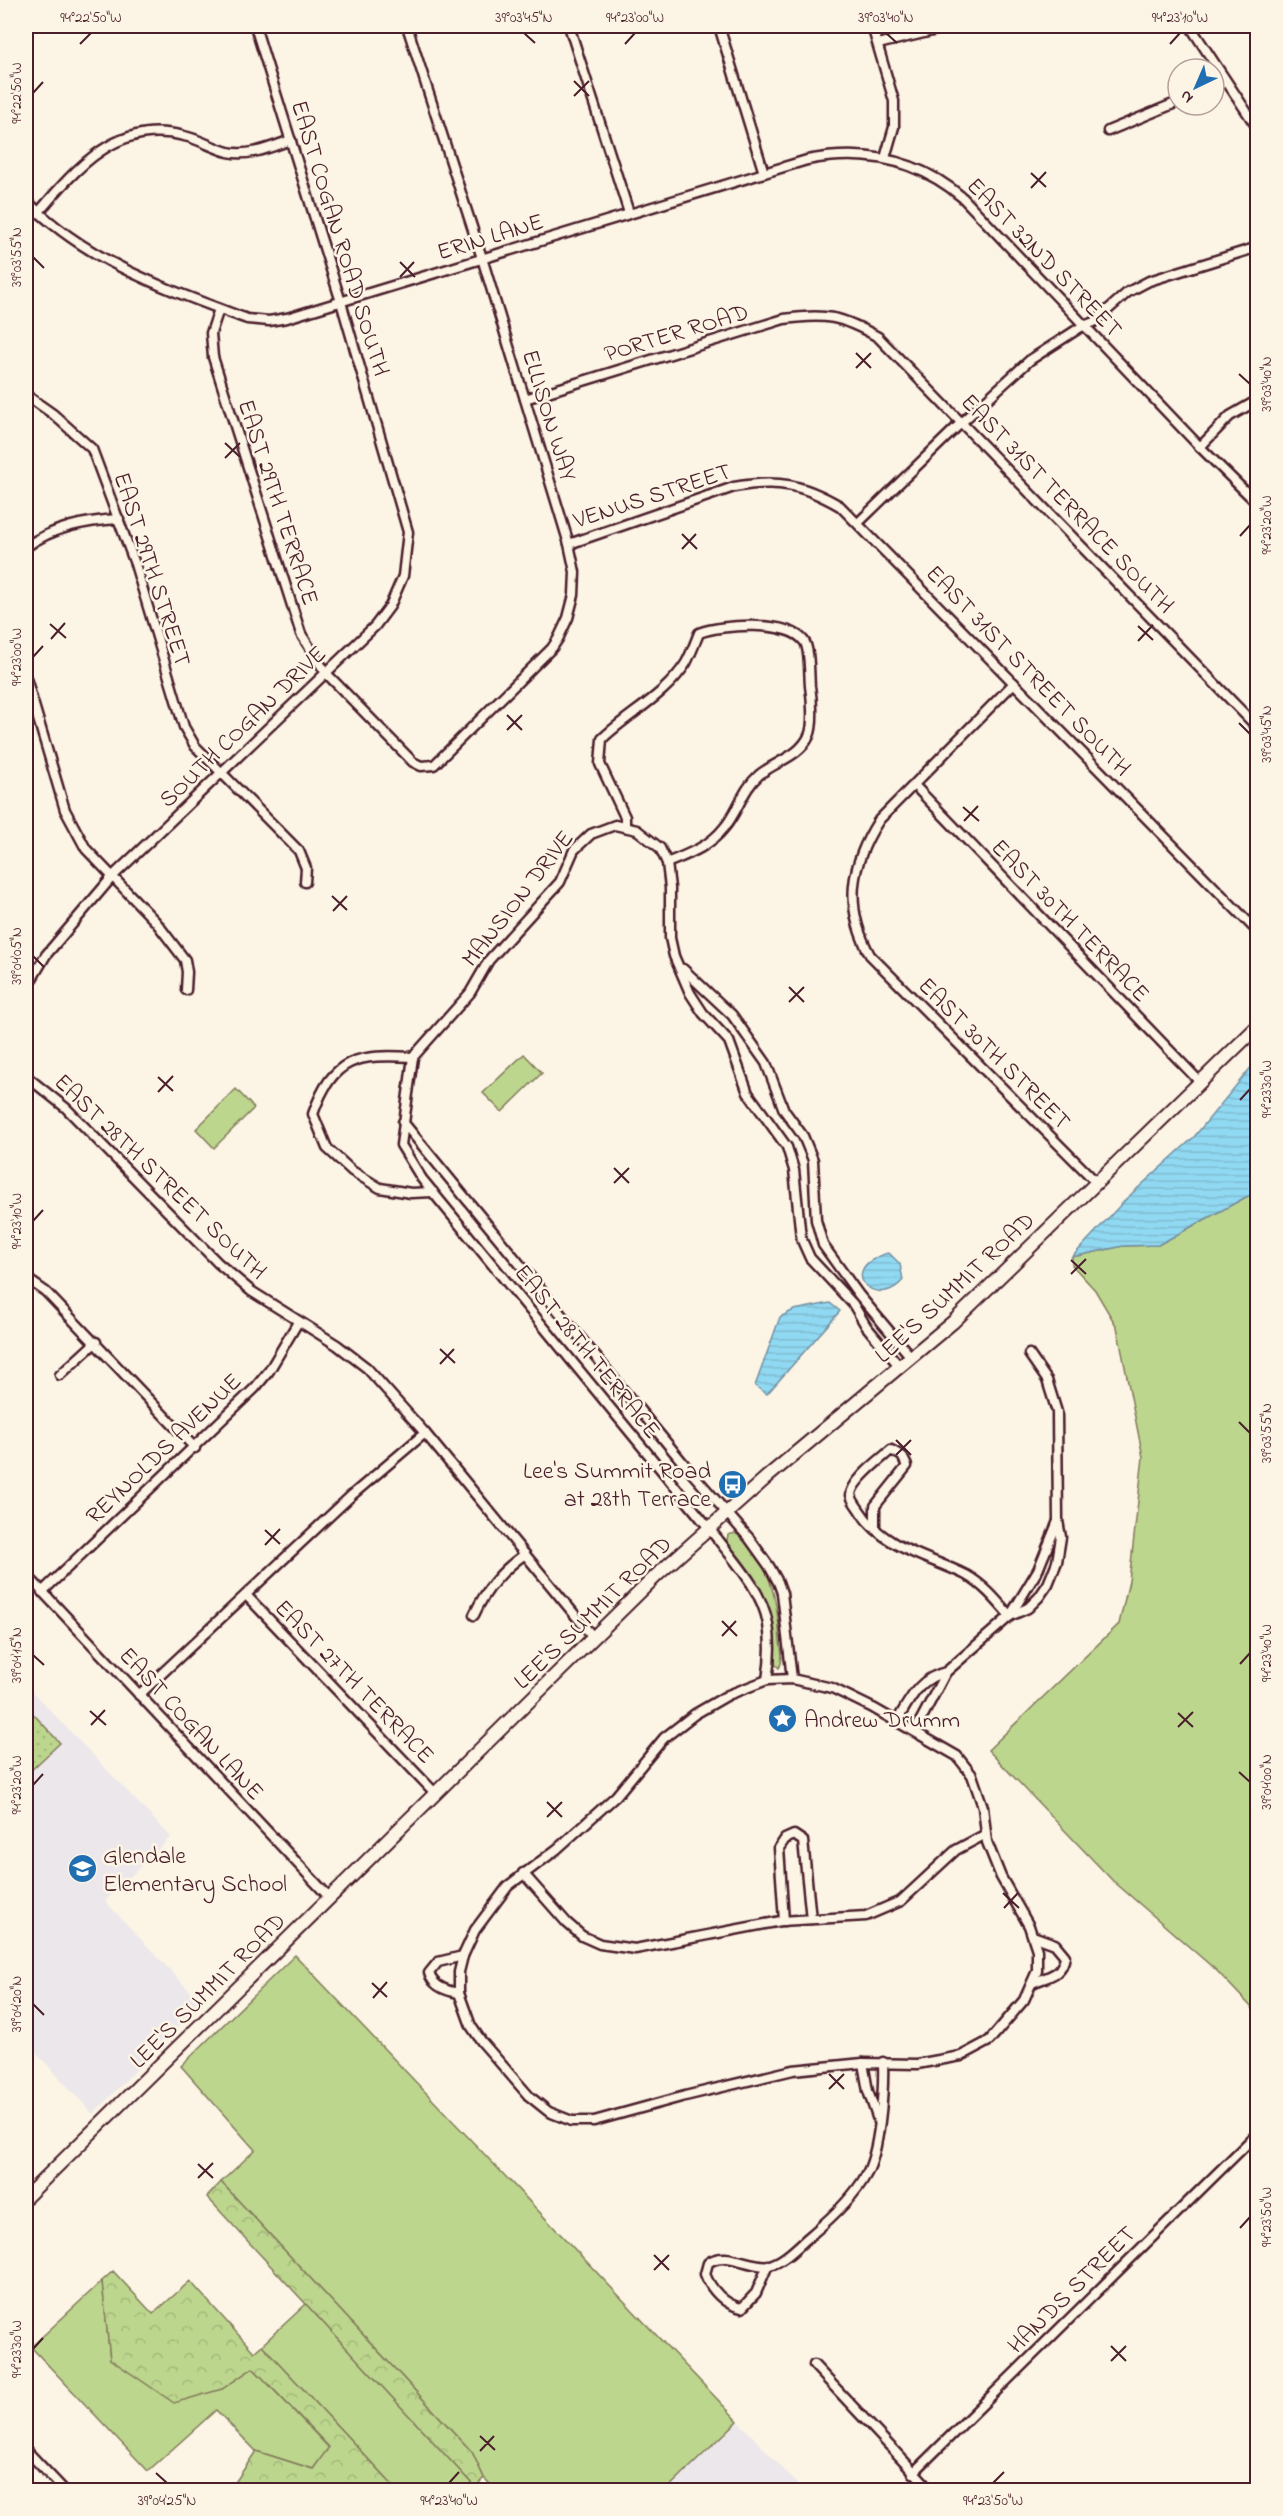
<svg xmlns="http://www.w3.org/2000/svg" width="1283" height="2516" font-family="'Indie Flower',sans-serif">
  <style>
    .built { fill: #ece7eb }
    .green { fill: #bcd68d; stroke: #837a5c; stroke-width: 1.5 }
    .forest { fill: url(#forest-crowns); stroke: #837a5c; stroke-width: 1.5 }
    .park { fill: url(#park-dots); stroke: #837a5c; stroke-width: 1.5 }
    .water { fill: url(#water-rules); stroke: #748fa2; stroke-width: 1.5 }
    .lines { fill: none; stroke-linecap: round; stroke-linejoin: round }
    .street-casing { stroke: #4a1f2b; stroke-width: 13 }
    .secondary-casing { stroke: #4a1f2b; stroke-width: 16 }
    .street { stroke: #fcf5e5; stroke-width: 8 }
    .secondary { stroke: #fcf5e5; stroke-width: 12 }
    .ticks { fill: none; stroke: #4a1f2b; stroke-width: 2 }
    .labels { text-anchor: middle; stroke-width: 5; stroke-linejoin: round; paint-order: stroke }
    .street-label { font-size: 24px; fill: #4a1f2b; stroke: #fcf5e5 }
    .poi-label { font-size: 24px; fill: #4a1f2b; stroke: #fcf5e5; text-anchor: start }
    .neatline { fill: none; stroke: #4a1f2b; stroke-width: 2 }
    .ticks-label { font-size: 15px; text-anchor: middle; fill: #4a1f2b }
  </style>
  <defs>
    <pattern id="forest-crowns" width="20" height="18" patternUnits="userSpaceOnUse" patternTransform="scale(1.5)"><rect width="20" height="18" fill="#bcd68d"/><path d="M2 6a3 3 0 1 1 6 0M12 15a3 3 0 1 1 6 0" fill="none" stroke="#a3b77a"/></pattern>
    <pattern id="park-dots" width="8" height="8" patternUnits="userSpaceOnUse" patternTransform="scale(1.5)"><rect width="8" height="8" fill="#bcd68d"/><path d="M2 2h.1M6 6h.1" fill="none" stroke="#a3b77a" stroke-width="1.8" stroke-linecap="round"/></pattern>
    <pattern id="water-rules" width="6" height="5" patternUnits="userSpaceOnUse" patternTransform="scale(1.5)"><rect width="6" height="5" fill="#90d9f2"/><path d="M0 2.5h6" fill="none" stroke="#7ebad0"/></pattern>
  </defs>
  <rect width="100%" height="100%" fill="#fcf5e5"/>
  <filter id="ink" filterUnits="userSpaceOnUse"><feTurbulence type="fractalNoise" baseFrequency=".0167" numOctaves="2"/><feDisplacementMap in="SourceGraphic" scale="12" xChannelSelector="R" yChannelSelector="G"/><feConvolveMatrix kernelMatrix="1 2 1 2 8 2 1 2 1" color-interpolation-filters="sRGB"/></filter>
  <g filter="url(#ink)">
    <g class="built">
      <polygon points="26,1685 171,1837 105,1901 201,2003 93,2114 26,2042"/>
      <polygon points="738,2421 803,2490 666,2490"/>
    </g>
    <g class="green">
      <polygon points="524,1054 542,1073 502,1112 483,1093"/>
      <polygon points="236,1089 254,1108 214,1148 196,1129"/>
      <polygon points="1257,1193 1257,2013 1217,1971 1112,1880 988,1750 1119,1624 1129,1581 1143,1457 1117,1327 1095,1290 1072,1265 1072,1257 1123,1246 1158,1245 1246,1197"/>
      <path d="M735 1533C770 1556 778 1603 780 1641 781 1649 784 1660 779 1668L775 1664C774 1648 774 1632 770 1616 764 1588 744 1567 726 1544L728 1535Z"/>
      <polygon points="295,1955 738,2421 666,2490 496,2490 484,2478 472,2452 221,2182 255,2150 181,2066"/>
      <polygon points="102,2281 110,2359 222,2389 253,2368 329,2448 313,2469 256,2451 216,2410 148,2471 31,2347"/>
      <polygon points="306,2304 475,2487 472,2490 397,2490 262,2345"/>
    </g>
    <g class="forest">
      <polygon points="221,2182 472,2452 484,2478 475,2487 207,2197"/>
      <polygon points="113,2271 153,2314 190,2281 254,2352 262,2345 397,2490 230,2490 256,2451 313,2469 329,2447 253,2368 222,2389 174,2403 110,2359 102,2281"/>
    </g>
    <polygon class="park" points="26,1706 60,1743 26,1775"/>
    <g class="water">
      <polygon points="1257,1060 1257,1193 1246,1197 1158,1245 1123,1246 1072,1257 1127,1198 1194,1137"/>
      <path d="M889 1253 900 1264 903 1280C880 1308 843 1278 872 1260 878 1257 882 1254 889 1253Z"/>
      <polygon points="830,1303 840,1311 767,1394 755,1386 780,1317 794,1310"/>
    </g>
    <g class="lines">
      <defs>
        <g id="street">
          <polyline points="569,26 629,213"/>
          <polyline points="719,26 764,173"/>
          <polyline points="872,26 894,101 894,127 885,158"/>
          <polyline points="1190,26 1258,129"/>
          <polyline points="878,44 953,26"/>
          <polyline points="1214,87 1226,82"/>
          <polyline points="1108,131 1178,102"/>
          <path d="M26 200C87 262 167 289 247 319L269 321 287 318 807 160C865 149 918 159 963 198L1200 447 1258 504"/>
          <path d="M38 213C77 167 118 119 184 136 199 139 213 148 228 152 249 157 271 147 291 140"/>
          <polyline points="219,309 211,333 213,357 301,634 326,673 413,762 421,766 434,765 552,648 558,639 568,618 574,595 575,572 569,544 482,258 407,26"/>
          <polyline points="26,395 53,414 92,449 135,564 184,727 195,746 299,851 306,868 305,882"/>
          <path d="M525 399 784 319C826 313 841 316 878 337L1258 728"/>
          <polyline points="1200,447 1230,416 1258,400"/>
          <polyline points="858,523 962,422 1030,360 1081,327 1094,322 1128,292 1149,281 1258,247"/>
          <path d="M569 544 734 487C778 479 802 484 840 506L1258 932"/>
          <path d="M26 547C53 527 86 521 119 519"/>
          <polyline points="26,678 65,810 86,849 156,922 185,960 187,972 186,990"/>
          <path d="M1014 683 879 820C850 865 844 907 870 955L1096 1182"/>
          <polyline points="914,785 1200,1082"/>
          <path d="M625 827V817L600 764 602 739C629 713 665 696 686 663 691 654 695 643 699 633 722 624 788 620 804 641 810 648 809 676 810 686 812 698 814 726 809 736 799 757 776 761 759 775 742 790 738 812 724 828 709 847 688 854 667 863"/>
          <polyline points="683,969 732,1015 766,1063 784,1110 803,1136 813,1160 816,1220 823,1245 859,1295 911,1357"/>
          <polyline points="26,989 46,955 113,876 375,626 390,606 403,576 408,532 341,302 255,26"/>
          <polyline points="413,1057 470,993 489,960 560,882 574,850 591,834 615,825 637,830 660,848 667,863 670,888 670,938 674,956 690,993 703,1013 729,1041 748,1093 787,1147 794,1170 801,1238 810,1258 853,1304 866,1326 900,1367"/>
          <path d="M413 1057 401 1145 422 1179 709 1528C730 1556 762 1588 768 1624 771 1642 770 1663 767 1680"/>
          <path d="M413 1057C357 1054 333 1057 313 1114L327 1148 352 1171 380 1188 411 1193 433 1192"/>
          <polyline points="26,1076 66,1108 218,1263 251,1291 337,1345 367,1368 425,1433 594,1638"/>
          <polyline points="403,1122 684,1464 749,1538 769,1566 778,1582 782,1593 792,1679"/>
          <polyline points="26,1278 46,1292 195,1448"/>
          <polyline points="60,1375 96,1342"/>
          <path d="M875 1528V1506L907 1466 902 1456 891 1450C881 1459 851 1481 851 1495 852 1501 857 1506 860 1511 884 1549 928 1556 966 1575 984 1585 997 1601 1010 1616"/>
          <polyline points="26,1574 330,1898"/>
          <polyline points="42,1592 255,1388 269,1371 298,1322"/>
          <polyline points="246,1595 436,1794"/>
          <path d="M474 1615C486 1589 501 1571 525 1554"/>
          <polyline points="1010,1616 1038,1570 1058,1521"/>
          <polygon points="792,1679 832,1688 873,1708 957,1756 972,1775 983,1807 987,1842 1001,1877 1029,1926 1037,1950 1037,1971 1024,2000 989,2041 961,2056 917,2064 863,2063 793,2070 685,2096 594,2121 572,2121 549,2112 529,2096 482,2042 471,2026 459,1993 459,1972 463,1956 475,1930 508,1886 557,1849 616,1796 664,1738 695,1714 728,1695 767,1680"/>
          <polyline points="139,1695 352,1495 425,1433"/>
          <path d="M897 1721C910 1699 919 1678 946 1672"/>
          <polyline points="915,1731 946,1672 1010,1616 1028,1608 1039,1597 1048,1584 1057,1562 1061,1537 1058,1521 1057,1412 1047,1380 1029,1354"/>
          <polyline points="523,1873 567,1923 582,1936 600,1944 635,1949 781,1921 866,1916 901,1901 956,1850 986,1834"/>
          <polyline points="784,1921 779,1848 785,1839 794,1835 803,1841 811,1919"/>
          <path d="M1032 1983C1048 1976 1062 1976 1065 1956L1055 1944 1033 1936"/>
          <path d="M459 1993C447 1991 433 1987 429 1973L438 1962 463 1956"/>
          <polyline points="863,2063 868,2091 878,2120"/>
          <path d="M768 2265 756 2293 742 2308C725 2305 711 2290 705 2274L708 2263C725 2249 752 2269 770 2265 785 2261 799 2245 811 2235 830 2219 854 2197 866 2175 880 2151 884 2090 883 2062"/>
          <polyline points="814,2365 931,2490"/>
          <polyline points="26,2450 64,2490"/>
          <polyline points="913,2473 1258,2133"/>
        </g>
        <polyline id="secondary" points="26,2197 657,1575 767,1477 953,1322 1258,1026"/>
      </defs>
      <use href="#street" class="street-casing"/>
      <use href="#secondary" class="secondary-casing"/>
      <use href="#street" class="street"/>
      <use href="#secondary" class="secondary"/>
    </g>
  </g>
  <path class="ticks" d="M524 33 535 43M886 33 897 43M80 44 91 33M625 44 635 33M1170 44 1180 33M574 81 589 96M33 93 43 82M574 96 589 81M1031 173 1046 187M1031 188 1046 172M33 257 44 268M400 262 415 277M400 277 414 262M856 353 871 368M856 368 871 353M1239 374 1250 384M225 443 240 457M225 458 240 443M682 534 697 549M1240 536 1250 525M682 549 696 534M50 624 66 638M1138 626 1153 640M51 639 65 623M1138 641 1153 625M33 657 43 646M507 715 522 730M1239 723 1250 734M507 730 522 715M963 807 979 821M964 821 978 806M332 896 347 910M333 911 347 896M33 956 44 967M789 987 804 1002M789 1002 804 987M158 1077 173 1091M158 1092 173 1076M1240 1100 1250 1089M614 1168 629 1183M614 1183 629 1168M33 1221 43 1210M1071 1260 1086 1274M1071 1274 1086 1259M440 1349 455 1363M440 1364 454 1349M1239 1422 1250 1433M896 1440 911 1455M896 1455 911 1440M265 1530 280 1544M265 1545 280 1529M722 1621 737 1636M722 1636 736 1621M33 1655 44 1665M1240 1664 1250 1653M90 1711 106 1725M1178 1713 1193 1727M91 1725 105 1710M1178 1727 1193 1712M1239 1772 1250 1782M33 1785 43 1774M547 1802 562 1817M547 1817 562 1802M1003 1893 1019 1908M1004 1908 1018 1893M372 1983 387 1997M373 1998 387 1982M33 2004 44 2015M829 2074 844 2089M829 2089 844 2074M198 2164 213 2178M198 2178 213 2163M1240 2228 1250 2217M654 2255 669 2270M654 2270 669 2255M1111 2346 1126 2361M33 2349 43 2338M1111 2361 1126 2346M480 2436 495 2450M480 2451 494 2436M156 2473 167 2483M449 2483 459 2472M993 2483 1004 2472"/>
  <defs>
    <symbol id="bus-disc" viewBox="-11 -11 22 22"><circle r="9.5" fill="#1f6fb2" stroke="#fcf5e5"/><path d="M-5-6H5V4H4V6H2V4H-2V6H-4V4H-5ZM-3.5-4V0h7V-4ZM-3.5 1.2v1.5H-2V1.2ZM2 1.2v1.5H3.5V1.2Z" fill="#fff"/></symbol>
    <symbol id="sight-disc" viewBox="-11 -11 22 22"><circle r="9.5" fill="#1f6fb2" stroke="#fcf5e5"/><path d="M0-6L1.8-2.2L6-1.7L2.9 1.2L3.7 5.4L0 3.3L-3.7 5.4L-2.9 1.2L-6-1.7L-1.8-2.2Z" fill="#fff"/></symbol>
    <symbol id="school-disc" viewBox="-11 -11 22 22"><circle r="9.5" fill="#1f6fb2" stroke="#fcf5e5"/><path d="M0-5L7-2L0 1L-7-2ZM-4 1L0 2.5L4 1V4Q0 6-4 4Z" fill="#fff"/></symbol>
  </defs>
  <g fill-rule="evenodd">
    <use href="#bus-disc" x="716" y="1468" width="33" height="33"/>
    <use href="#sight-disc" x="766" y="1702" width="33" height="33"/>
    <use href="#school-disc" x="66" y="1852" width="33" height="33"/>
  </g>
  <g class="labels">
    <g class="street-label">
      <text transform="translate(490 236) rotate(-17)" y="8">ERIN LANE</text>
      <text transform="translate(341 238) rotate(73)" y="8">EAST COGAN ROAD SOUTH</text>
      <text transform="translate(1045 257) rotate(46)" y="8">EAST 32ND STREET</text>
      <text transform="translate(676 332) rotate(-17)" y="8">PORTER ROAD</text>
      <text transform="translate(550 415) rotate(73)" y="8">ELLISON WAY</text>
      <text transform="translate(652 495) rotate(-18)" y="8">VENUS STREET</text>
      <text transform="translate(279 502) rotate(72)" y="8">EAST 29TH TERRACE</text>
      <text transform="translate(1068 503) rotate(46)" y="8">EAST 31ST TERRACE SOUTH</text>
      <text transform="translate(153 569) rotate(72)" y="8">EAST 29TH STREET</text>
      <text transform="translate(1029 670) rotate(46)" y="8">EAST 31ST STREET SOUTH</text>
      <text transform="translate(242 726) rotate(-44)" y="8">SOUTH COGAN DRIVE</text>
      <text transform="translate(517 898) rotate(-52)" y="8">MANSION DRIVE</text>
      <text transform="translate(1071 920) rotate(46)" y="8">EAST 30TH TERRACE</text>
      <text transform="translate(995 1053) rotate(45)" y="8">EAST 30TH STREET</text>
      <text transform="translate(161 1176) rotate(44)" y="8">EAST 28TH STREET SOUTH</text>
      <text transform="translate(954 1287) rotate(-43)" y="8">LEE'S SUMMIT ROAD</text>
      <text transform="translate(588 1351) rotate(51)" y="8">EAST 28TH TERRACE</text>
      <text transform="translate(163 1448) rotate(-44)" y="8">REYNOLDS AVENUE</text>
      <text transform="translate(592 1612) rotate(-44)" y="8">LEE'S SUMMIT ROAD</text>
      <text transform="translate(355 1681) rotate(46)" y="8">EAST 27TH TERRACE</text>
      <text transform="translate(192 1723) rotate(47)" y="8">EAST COGAN LANE</text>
      <text transform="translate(207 1990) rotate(-45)" y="8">LEE'S SUMMIT ROAD</text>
      <text transform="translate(1071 2289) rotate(-45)" y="8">HANDS STREET</text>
    </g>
    <g class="poi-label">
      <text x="711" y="1478" text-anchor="end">Lee's Summit Road<tspan x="711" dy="28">at 28th Terrace</tspan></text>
      <text x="804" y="1727">Andrew Drumm</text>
      <text x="103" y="1863">Glendale<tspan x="103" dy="28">Elementary School</tspan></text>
    </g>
  </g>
  <rect width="1283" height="2516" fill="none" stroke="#fcf5e5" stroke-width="66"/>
  <g transform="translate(1196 87) rotate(224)"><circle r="28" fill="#fcf5e5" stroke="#b59f9b" stroke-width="1.5"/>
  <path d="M0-4.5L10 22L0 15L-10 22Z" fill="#1f6fb2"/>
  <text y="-9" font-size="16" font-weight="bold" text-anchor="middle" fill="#4a1f2b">N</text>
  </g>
  <rect x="33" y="33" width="1217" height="2450" class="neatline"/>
  <g class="ticks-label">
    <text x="91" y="22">94°22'50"W</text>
    <text x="524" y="22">39°03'45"N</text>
    <text x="635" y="22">94°23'00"W</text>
    <text x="886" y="22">39°03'40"N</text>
    <text x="1180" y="22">94°23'10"W</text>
    <text transform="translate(16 93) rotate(-90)" y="5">94°22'50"W</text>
    <text transform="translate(16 257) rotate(-90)" y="5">39°03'55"N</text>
    <text transform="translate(1266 384) rotate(-90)" y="5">39°03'40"N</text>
    <text transform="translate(1266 525) rotate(-90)" y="5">94°23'20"W</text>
    <text transform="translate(16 657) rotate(-90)" y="5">94°23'00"W</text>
    <text transform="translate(1266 734) rotate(-90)" y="5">39°03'45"N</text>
    <text transform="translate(16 956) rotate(-90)" y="5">39°04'05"N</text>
    <text transform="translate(1266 1089) rotate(-90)" y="5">94°23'30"W</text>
    <text transform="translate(16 1221) rotate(-90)" y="5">94°23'10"W</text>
    <text transform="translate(1266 1433) rotate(-90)" y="5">39°03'55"N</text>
    <text transform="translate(1266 1653) rotate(-90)" y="5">94°23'40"W</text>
    <text transform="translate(16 1655) rotate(-90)" y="5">39°04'15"N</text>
    <text transform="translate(1266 1782) rotate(-90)" y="5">39°04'00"N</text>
    <text transform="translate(16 1785) rotate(-90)" y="5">94°23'20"W</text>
    <text transform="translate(16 2004) rotate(-90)" y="5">39°04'20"N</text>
    <text transform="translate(1266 2217) rotate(-90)" y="5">94°23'50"W</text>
    <text transform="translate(16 2349) rotate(-90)" y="5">94°23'30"W</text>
    <text x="167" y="2505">39°04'25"N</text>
    <text x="449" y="2505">94°23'40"W</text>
    <text x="993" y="2505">94°23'50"W</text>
  </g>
</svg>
